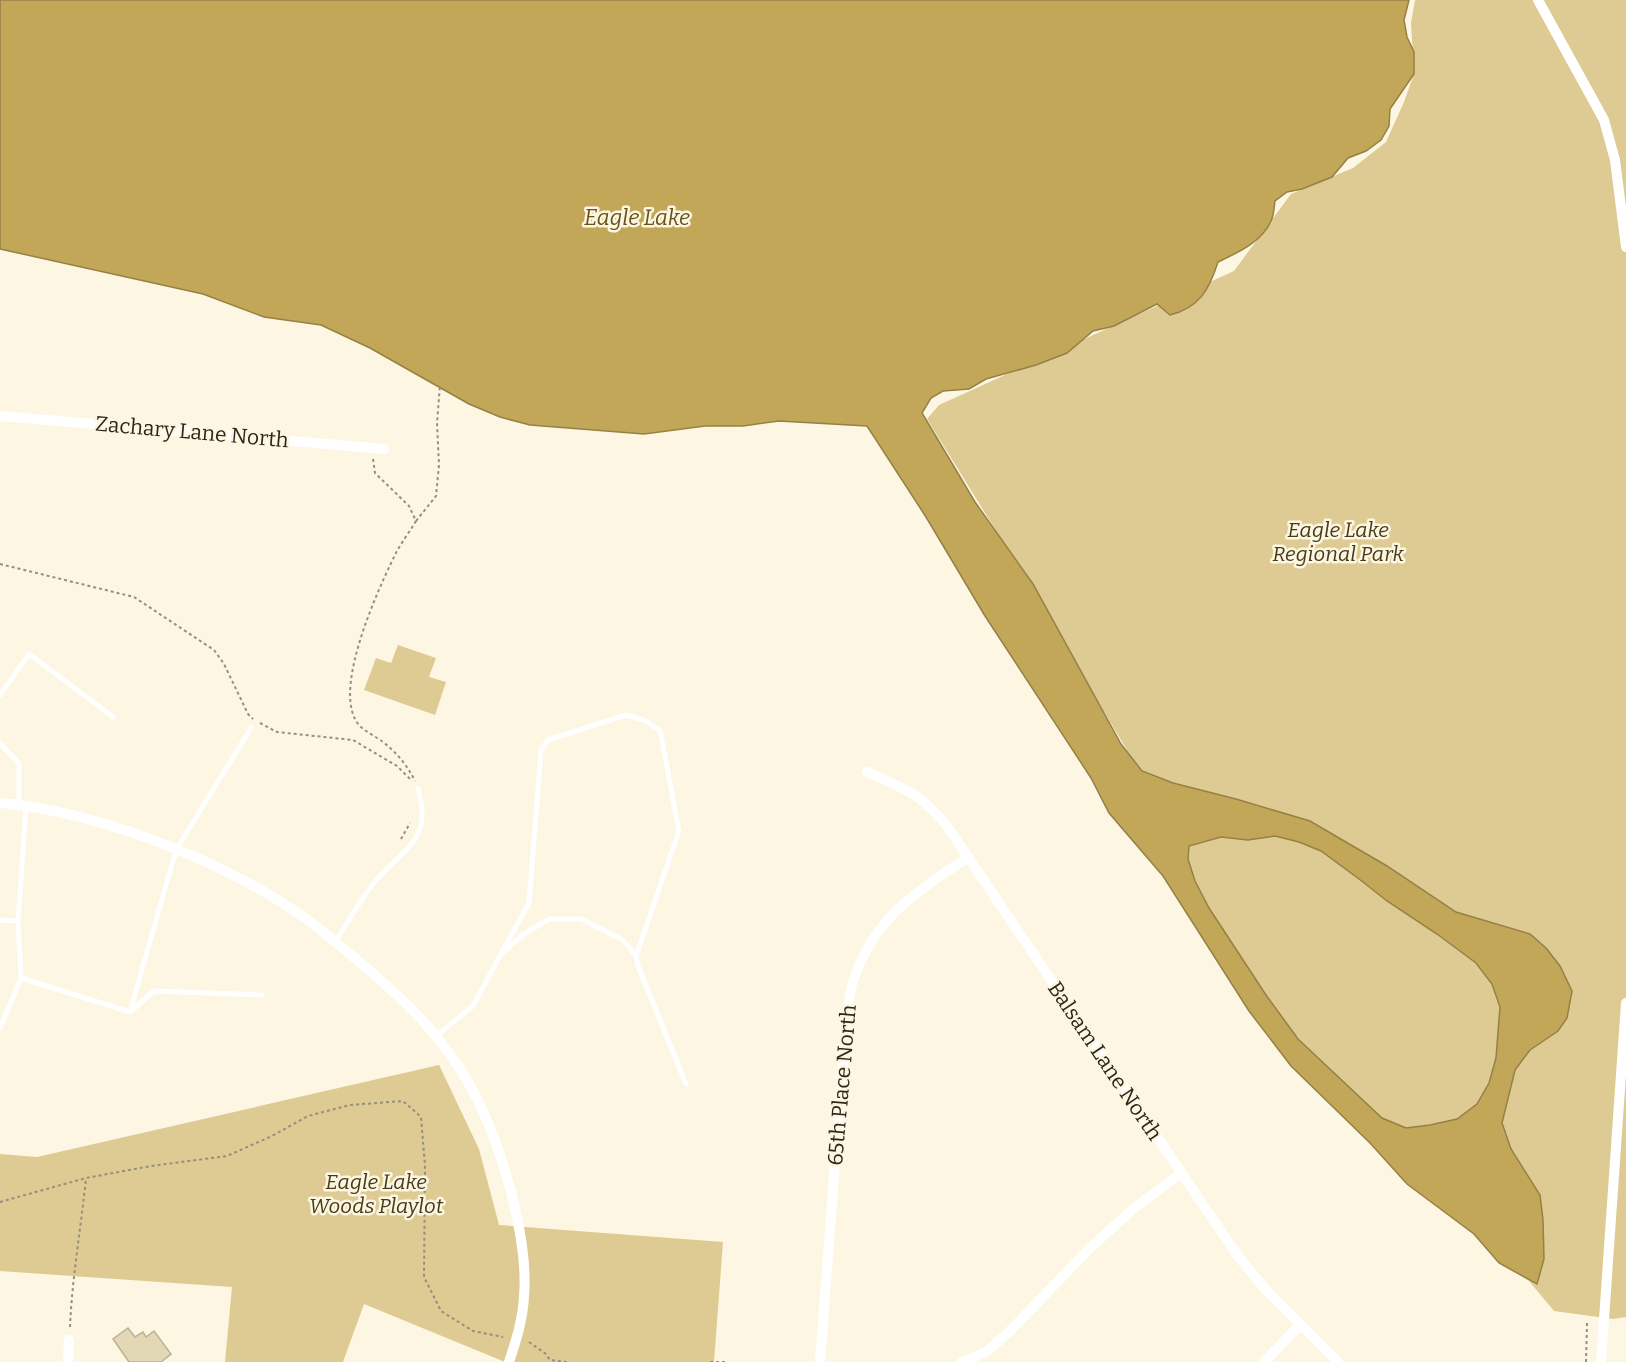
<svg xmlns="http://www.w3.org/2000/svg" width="1626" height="1362" font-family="Bitter,serif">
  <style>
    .green { fill: #decb93 }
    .water { fill: #c2a758; stroke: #958145; stroke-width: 1.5; fill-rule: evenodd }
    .building { fill: #e3d8b6; stroke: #bcb190; stroke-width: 1.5 }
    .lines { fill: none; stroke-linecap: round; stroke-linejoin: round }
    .path { stroke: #948f7e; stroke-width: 2; stroke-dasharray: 3 3; stroke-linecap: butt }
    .lane { stroke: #fff; stroke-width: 5 }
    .street { stroke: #fff; stroke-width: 10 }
    .labels { text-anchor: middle; stroke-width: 5; stroke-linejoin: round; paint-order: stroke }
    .street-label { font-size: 21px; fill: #2b271a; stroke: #fdf6e2 }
    .park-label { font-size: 21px; font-style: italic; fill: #473c19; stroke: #fdf6e2 }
    .water-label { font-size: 22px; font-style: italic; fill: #675418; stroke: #fdf6e2 }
  </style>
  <rect width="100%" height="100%" fill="#fdf6e2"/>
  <g class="green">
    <polygon points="1415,0 1626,0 1626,1317 1613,1319 1554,1311 1465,1204 1277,1020 1159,846 1131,757 1003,542 927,419 939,405 1234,271 1291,194 1353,168 1386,142 1404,102 1414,74 1411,23"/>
    <polygon points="398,645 436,658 429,677 446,682 435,715 364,690 376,658 391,663"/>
    <polygon points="439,1065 479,1149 499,1225 723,1242 714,1362 505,1362 364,1304 343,1362 225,1362 232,1287 0,1271 0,1154 37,1157"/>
  </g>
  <path class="water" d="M0 0H1409L1404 20 1407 37 1414 52V74L1390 109 1389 126 1381 140 1366 151 1348 158 1332 177 1302 189 1287 192 1275 201C1274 207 1274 215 1271 221 1262 242 1237 253 1218 262 1209 290 1199 308 1170 315L1157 304 1114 326 1093 331 1067 353 1036 365 986 379 969 389 943 391 931 398 922 413 975 502 1033 584 1121 744 1142 771 1173 783 1236 799 1310 821 1387 866 1456 912 1530 934 1546 948 1560 966 1572 991 1567 1018 1558 1031 1530 1050 1515 1070 1502 1123 1511 1149 1540 1195 1543 1220 1544 1259 1537 1284 1499 1263 1474 1234 1407 1184 1370 1143 1291 1066 1249 1011 1163 876 1109 813 1091 778 985 616 926 517 867 426 779 421 743 426H705L644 434 530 425 500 417 469 404 370 348 321 325 264 317 203 294 0 249ZM1275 836 1299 842 1321 851 1363 882 1387 901 1437 934 1476 963 1492 984 1500 1007 1496 1058 1489 1083 1477 1104 1457 1119 1430 1125 1406 1128 1382 1118 1298 1039 1266 995 1209 908 1195 881 1188 859 1189 846 1221 837 1248 840Z"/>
  <polygon class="building" points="128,1328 135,1337 143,1332 146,1337 154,1331 171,1354 161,1362 129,1362 113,1339"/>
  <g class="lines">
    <g class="path">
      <path d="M373 459 375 473 409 506 416 521C409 533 400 544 394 557 377 592 336 682 355 719 360 730 374 735 383 742 397 753 407 765 415 781"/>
      <polyline points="416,521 436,496 439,465 437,423 440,385"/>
      <polyline points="0,564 134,597 214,650 224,664 248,714 253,719"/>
      <polyline points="260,723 277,732 353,740 397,766 412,781"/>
      <polyline points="401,839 410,823"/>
      <polyline points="0,1202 86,1178 151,1166 227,1156 272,1136 308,1116 350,1105 403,1101 421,1117 425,1166 424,1277 441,1311 473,1331 503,1337"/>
      <path d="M70 1327C72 1278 81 1228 86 1178"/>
      <polyline points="529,1342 546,1354 550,1360 567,1362"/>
      <polyline points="710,1362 728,1362"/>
      <polyline points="1586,1362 1587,1323"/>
    </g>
    <g class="lane">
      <polyline points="0,695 29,654 113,717"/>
      <polyline points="0,743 19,764 19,806"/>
      <polyline points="0,920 18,921"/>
      <path d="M335 942C349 921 361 898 377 879 405 847 433 840 418 789"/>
      <polyline points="501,954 529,903 541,750 548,740 626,715 644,720 660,730 679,831 636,956"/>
      <polyline points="21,978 130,1012 154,991 262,995"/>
      <polyline points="130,1012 176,850 251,728"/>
      <polyline points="0,1028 21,978 18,921 26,807"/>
      <polyline points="436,1036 473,1006 501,954 524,934 549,919 581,919 623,940 636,956 638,966 686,1084"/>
    </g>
    <g class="street">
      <polyline points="1538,0 1604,120 1615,160 1626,247"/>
      <polyline points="0,416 384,449"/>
      <path d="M867 772C904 788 921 794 947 826L1237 1255 1267 1291 1338 1362"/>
      <path d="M0 803C92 811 202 853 281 902 310 920 337 943 363 965 397 994 429 1023 454 1060 481 1098 498 1144 510 1188 519 1222 527 1261 524 1296 523 1319 516 1341 509 1362"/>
      <polyline points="68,1362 69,1340"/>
      <path d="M820 1362 846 1017C849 1005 850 992 853 981 875 916 914 894 967 858"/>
      <polyline points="962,1362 986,1352 1009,1332 1089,1249 1133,1209 1181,1173"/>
      <polyline points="1264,1362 1300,1325"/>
      <polyline points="1601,1362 1626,1003"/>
    </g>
  </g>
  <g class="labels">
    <g class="street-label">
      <text transform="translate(192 432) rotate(5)" y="7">Zachary Lane North</text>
      <text transform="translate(1105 1061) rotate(56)" y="7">Balsam Lane North</text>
      <text transform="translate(842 1085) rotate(-85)" y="7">65th Place North</text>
    </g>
    <g class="park-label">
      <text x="1338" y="537">Eagle Lake<tspan x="1338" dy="24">Regional Park</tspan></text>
      <text x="376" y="1189">Eagle Lake<tspan x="376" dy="24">Woods Playlot</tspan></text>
    </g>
    <g class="water-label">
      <text x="637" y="225">Eagle Lake</text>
    </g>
  </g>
</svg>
